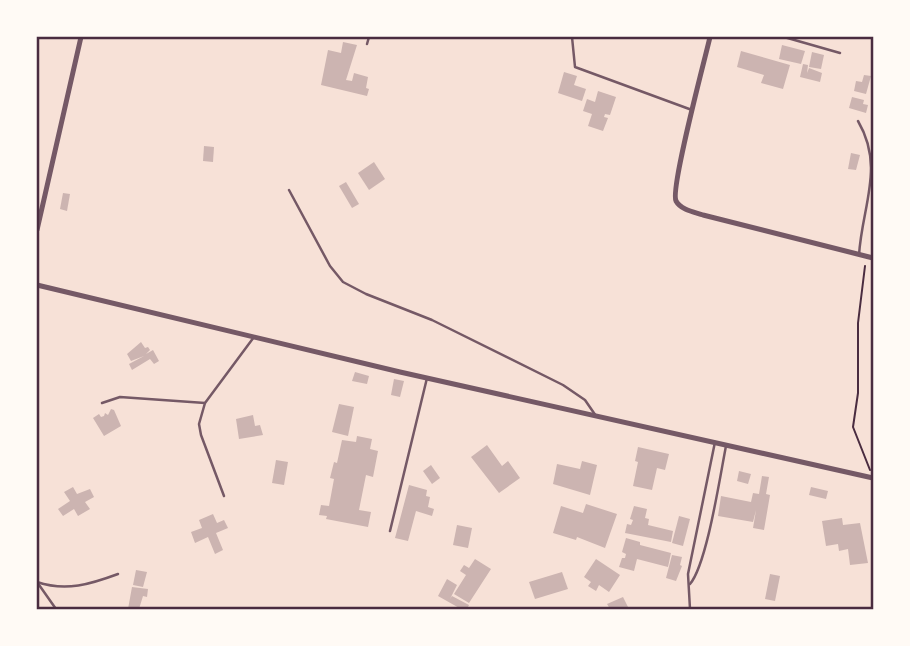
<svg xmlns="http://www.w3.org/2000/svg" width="910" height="646" font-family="'Source Sans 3',sans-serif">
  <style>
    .building { fill: #ccb4b1 }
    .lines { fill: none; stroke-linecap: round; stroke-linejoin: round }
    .path { stroke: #4a2c40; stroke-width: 2 }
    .service { stroke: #755966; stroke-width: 2.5 }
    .minor { stroke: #755966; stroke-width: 5 }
    .neatline { fill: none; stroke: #4a2c40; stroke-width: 2.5 }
  </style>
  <rect width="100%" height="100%" fill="#f7e1d7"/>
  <g class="building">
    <polygon points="343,42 357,45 346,80 352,81 354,73 368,77 366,88 369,89 367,96 321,85 328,50 341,53"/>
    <polygon points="782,45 805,51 801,64 779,59"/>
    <polygon points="741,51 790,65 783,89 761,83 764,75 737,67"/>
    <polygon points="812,52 824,55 821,69 809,67"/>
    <polygon points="803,64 808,65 807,73 809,68 822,73 820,82 800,77"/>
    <polygon points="564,72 577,76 574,85 586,89 582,101 558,93"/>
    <polygon points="864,75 871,76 866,94 854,91 856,81 862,82"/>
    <polygon points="598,91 616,97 610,115 605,114 604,117 608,118 603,131 588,126 592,114 583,111 587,99 595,102"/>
    <polygon points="852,97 864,100 863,104 868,105 866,113 849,108"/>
    <polygon points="204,146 214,147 213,162 203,161"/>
    <polygon points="851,153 860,155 856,170 848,169"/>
    <polygon points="374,162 385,179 369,190 358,173"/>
    <polygon points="346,182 359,204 352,208 339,186"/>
    <polygon points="63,193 70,194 67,211 60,209"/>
    <polygon points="141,342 145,348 148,347 150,350 146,354 153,350 159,361 154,364 150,359 132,370 129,364 144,356 131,361 127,354"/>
    <polygon points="355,372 369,376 367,384 352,381"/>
    <polygon points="394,379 404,381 400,397 391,395"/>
    <polygon points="339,404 354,407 348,436 332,432"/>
    <polygon points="111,409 114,410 121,426 104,436 93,418 99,414 101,417 104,416 105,413 108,415"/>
    <polygon points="253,415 255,426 260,425 263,435 239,439 236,419"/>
    <polygon points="357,436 372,439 370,449 378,451 373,477 366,475 359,510 371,512 368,527 326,519 327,516 319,515 321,505 329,506 334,479 330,478 334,462 337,463 342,440 356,442"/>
    <polygon points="487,445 502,466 508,461 520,478 499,493 471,457"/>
    <polygon points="638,447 669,454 665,470 657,468 652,490 633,486 638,462 635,461"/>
    <polygon points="276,460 288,462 284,485 272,483"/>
    <polygon points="582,461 597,465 590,495 553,484 557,464 580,469"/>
    <polygon points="431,465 440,478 432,484 423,471"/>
    <polygon points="739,471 751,474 748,484 737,481"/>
    <polygon points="762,476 769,477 766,494 770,495 764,530 753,528 756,510 753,522 718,516 721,496 751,502 753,493 759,494"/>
    <polygon points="409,485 427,490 426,496 430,497 428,507 434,509 432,516 416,511 408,541 395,538"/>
    <polygon points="73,487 77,494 90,489 94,497 85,502 90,509 78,516 74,509 63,516 58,509 70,501 64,492"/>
    <polygon points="811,487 828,491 826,499 809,495"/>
    <polygon points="586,504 617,514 605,548 577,537 576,540 553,533 561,506 583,513"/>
    <polygon points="634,506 647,509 645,518 649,519 648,525 673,531 671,542 625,533 627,524 631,525 633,520 630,519"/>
    <polygon points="213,514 217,523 224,520 228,528 216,533 223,550 215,554 208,537 195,543 191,532 202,528 199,520"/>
    <polygon points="679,516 690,519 683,546 672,543"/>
    <polygon points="842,518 843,525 860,523 868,563 850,565 848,549 839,551 838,544 826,546 822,521"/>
    <polygon points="457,525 472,528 468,548 453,545"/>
    <polygon points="626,538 640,542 640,545 671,553 668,567 637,559 634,571 619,567 622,558 625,558 626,554 622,552"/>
    <polygon points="672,555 682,557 680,565 682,566 676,581 666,578"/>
    <polygon points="475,559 491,569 469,603 454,594 466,575 460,571 464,565 469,568"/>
    <polygon points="596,559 620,575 609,592 599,585 596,591 588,586 591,582 584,577"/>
    <polygon points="136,570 147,572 143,587 133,585"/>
    <polygon points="562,572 568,589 535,599 529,582"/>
    <polygon points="770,574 780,576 775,601 765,599"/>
    <polygon points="447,579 457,585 450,599 452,596 469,605 467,609 461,609 438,596"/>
    <polygon points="132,587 148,589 147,597 143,596 139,609 128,609"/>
    <polygon points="623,597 629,609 610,609 607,604"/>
  </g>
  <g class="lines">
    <polyline class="path" points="865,266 858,323 858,393 853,427 870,470"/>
    <g class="service">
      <polyline points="572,37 575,67 692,110"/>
      <polyline points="784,37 840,53"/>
      <polyline points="367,44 369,37"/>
      <path d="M858 121C885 167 862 206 859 255"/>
      <polyline points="289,190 330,266 343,282 366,294 432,320 563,385 585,400 596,416"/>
      <polyline points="102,403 120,397 205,403"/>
      <polyline points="224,496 201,435 199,424 205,403 254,337"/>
      <polyline points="390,531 427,378"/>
      <path d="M37 582C66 592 91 584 118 574"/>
      <polyline points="37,582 56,609"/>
      <path d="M690 584C707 564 720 476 726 446"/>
      <polyline points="690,609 688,574 715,442"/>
    </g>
    <g class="minor">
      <path d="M710 37C705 59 670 189 676 201 681 210 694 212 703 215L873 258"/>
      <polyline points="37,230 81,37"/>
      <polyline points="37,285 400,372 873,478"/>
    </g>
  </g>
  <rect width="910" height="646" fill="none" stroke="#fffaf5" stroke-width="77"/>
  <rect x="38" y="38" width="834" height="570" class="neatline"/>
</svg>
